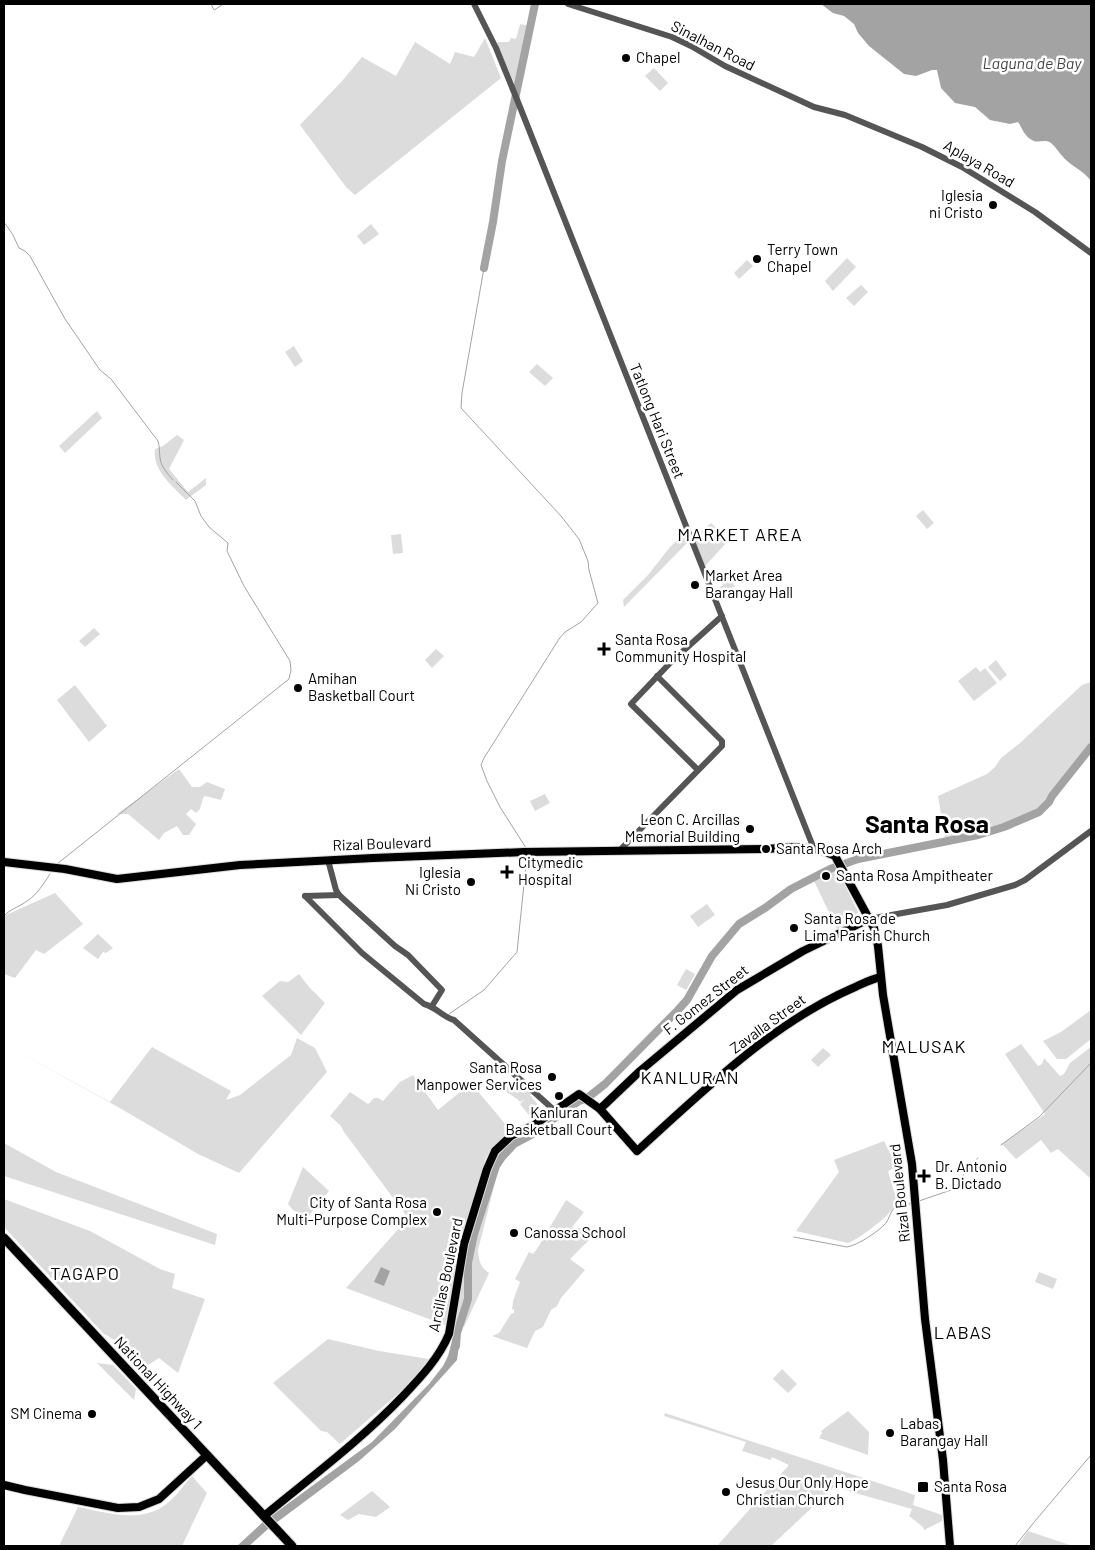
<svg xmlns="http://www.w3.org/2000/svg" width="1095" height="1550" font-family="Barlow,sans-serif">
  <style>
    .green { fill: #dcdcdc }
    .water { fill: #a3a3a3 }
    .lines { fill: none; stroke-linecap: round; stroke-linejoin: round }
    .stream { stroke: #a3a3a3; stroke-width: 1 }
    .river { stroke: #a3a3a3; stroke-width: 8 }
    .major-casing { stroke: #dbdbdb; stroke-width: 10 }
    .highway-casing { stroke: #dbdbdb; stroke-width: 11 }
    .minor { stroke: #555; stroke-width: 6 }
    .major { stroke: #000; stroke-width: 8 }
    .highway { stroke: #000; stroke-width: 9 }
    .poi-dot { fill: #000; stroke: #fff; stroke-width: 2 }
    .labels { text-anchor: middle; stroke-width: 5; stroke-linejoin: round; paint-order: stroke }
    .street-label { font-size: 15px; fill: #000; stroke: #fff }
    .poi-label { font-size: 15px; fill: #000; stroke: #fff; text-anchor: start }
    .water-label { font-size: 16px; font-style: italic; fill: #444; stroke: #fff }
    .quarter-label { font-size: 18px; letter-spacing: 1px; fill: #000; stroke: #fff }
    .town-label { font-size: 25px; font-weight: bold; fill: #000; stroke: #fff }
  </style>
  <rect width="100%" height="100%" fill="#fff"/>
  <g class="green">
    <polygon points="520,24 530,26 517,89 497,46 498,42 509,42 511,38 516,39"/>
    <polygon points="485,38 501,78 355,195 346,187 300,125 343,80 362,57 396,76 415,42 450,64 455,52 474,57"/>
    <polygon points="654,68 668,83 660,91 645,76"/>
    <polygon points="371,224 379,234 364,245 357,236"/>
    <polygon points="847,258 856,267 833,291 825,281"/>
    <polygon points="747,260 753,266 739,279 734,273"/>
    <polygon points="861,285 868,292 854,306 846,298"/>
    <polygon points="294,346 303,361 295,367 285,352"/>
    <polygon points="537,364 553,378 545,386 529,372"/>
    <polygon points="97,411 102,418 65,453 59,446"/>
    <path d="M177 435 184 440 169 469 188 492 206 478V485L186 500C173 486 152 471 155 449L163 446Z"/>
    <polygon points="923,510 934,523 927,529 916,516"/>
    <polygon points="711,523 729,540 705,566 693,539"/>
    <polygon points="401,534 403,553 393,554 391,535"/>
    <polygon points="684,534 688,542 624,607 623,600 648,575 670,547"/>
    <polygon points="729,579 735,586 722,598 716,591"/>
    <polygon points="94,628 100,634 85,647 79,641"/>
    <polygon points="436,649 444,656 432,668 425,660"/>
    <polygon points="996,660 1007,675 1000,681 988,667"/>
    <polygon points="976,667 980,672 985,668 997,683 974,701 958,681"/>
    <polygon points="1091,682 1091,745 1038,810 998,827 945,838 938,796 987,774 995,767 1001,758 1020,743 1082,685"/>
    <polygon points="75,685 107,726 89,742 57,700"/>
    <polygon points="179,769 192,787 200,787 207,782 225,789 221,800 205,796 203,798 200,809 196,813 191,809 186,814 196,824 189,835 183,835 177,826 164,833 159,840 128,814 117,814"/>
    <polygon points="545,794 550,803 535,811 530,801"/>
    <polygon points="837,869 858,912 855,920 837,929 814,881"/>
    <polygon points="55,893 83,924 44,954 36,950 15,978 4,974 4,917 6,915"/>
    <polygon points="707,904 715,915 698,927 690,916"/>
    <polygon points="98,934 113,948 106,953 103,952 98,959 83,948"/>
    <polygon points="686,969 695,974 686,990 677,985"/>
    <polygon points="299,974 309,987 325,1003 301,1035 262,996 280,981 288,982"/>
    <polygon points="1091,1010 1091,1039 1066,1059 1057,1059 1043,1041 1061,1032"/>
    <polygon points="297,1038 315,1048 327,1072 239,1173 198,1154 118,1107 4,1044 110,1102 152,1047 231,1091 226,1100 240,1095 291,1055"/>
    <polygon points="1021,1044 1038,1066 1042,1064 1044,1058 1060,1076 1064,1074 1070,1063 1091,1047 1091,1179 1058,1149 1051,1153 1041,1140 1016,1159 1002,1144 1045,1114 1005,1054"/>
    <polygon points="823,1048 831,1055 818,1067 811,1060"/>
    <path d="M413 1075 438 1110 471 1083 511 1131C496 1145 483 1152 483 1174L463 1240 445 1325 346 1288 408 1218 344 1132 341 1126 330 1116 350 1092 368 1104 374 1098H378L383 1101 400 1082Z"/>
    <path d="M516 1079 532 1093 530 1095 543 1111 532 1119 520 1104 525 1099 520 1102C515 1096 508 1095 504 1089Z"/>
    <path d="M884 1141 897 1167 888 1171 898 1205C891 1209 888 1215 883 1219 872 1228 860 1238 848 1243L796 1231 839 1172 834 1160Z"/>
    <polygon points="4,1143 56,1172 217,1234 215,1245 4,1176"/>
    <polygon points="303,1167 329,1191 307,1218 293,1210 288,1204"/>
    <path d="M486 1178 496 1179 478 1250C479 1261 480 1267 489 1273L464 1327 461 1324 457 1333 452 1331 468 1239Z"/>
    <path d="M4 1199 90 1231 160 1269 175 1274 172 1288 205 1299 178 1373 159 1358 139 1371C130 1358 119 1340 104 1334L4 1227Z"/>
    <polygon points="566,1200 584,1212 572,1227 586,1229 593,1236 570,1259 585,1270 561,1298 557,1306 551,1310 543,1327 535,1331 527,1348 492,1336 499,1333 511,1314 514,1313 514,1309 512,1310 513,1301 520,1282 515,1279 529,1252 533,1254 537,1249"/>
    <polygon points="1039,1272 1057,1279 1053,1289 1035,1282"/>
    <polygon points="328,1339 379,1351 429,1359 408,1385 340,1444 327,1432 321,1431 273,1383"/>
    <polygon points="97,1363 113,1365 136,1389 134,1400"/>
    <polygon points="782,1369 797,1384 788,1393 773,1379"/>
    <polygon points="848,1411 869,1432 868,1455 819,1438 822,1433 821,1431"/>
    <polygon points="665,1413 915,1495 913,1505 942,1515 942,1521 924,1530 923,1527 909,1516 912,1509 834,1487 771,1546 717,1546 789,1465 772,1457 771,1460 742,1451 746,1442 664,1416"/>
    <path d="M192 1476 207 1493 182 1546H59L78 1507C104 1512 137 1523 162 1507 174 1500 183 1486 192 1476Z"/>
    <polygon points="372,1491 390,1507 376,1517 359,1514 348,1520 340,1515"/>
    <polygon points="1028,1531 1073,1546 1018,1546"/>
  </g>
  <g class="water">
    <path d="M821 4H1091V181C1083 170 1072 167 1064 158 1059 153 1056 147 1051 143 1045 138 1038 144 1032 140 1025 137 1022 128 1018 122L1010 124 990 120 975 107 955 103 941 88 937 70H932L916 76 904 74 869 46 858 33 854 24 844 16 833 13Z"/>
    <polygon points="381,1267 390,1271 384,1286 374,1282"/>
    <polygon points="453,1337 460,1339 457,1360 395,1429 359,1461 268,1529 249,1546 237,1546 263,1522 372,1442 429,1384 443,1366 448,1356"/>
  </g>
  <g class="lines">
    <g class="stream">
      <polyline points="211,4 214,10 222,5 222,4"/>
      <path d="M4 222 13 235 19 248 25 251 30 256 65 319 100 370 111 379 158 441C160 447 159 451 160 458 161 467 168 474 173 480"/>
      <polyline points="484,268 462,393 461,408 561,516 579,539 588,561 589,570 598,603 581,622 565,632 559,639 484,758 481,765 487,781 500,807 526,848"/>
      <polyline points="57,864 289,679 291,670 290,661 244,586 227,551 228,543 209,527 201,516 195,501 176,482"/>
      <path d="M4 916C10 909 19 907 27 901 37 895 44 883 50 874"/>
      <polyline points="1091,976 1091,987"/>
      <polyline points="449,1014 484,990 517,952 527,855"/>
      <polyline points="1001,1145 1039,1117 1091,1063"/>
      <polyline points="919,1201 954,1189 960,1183 966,1169 978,1158"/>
      <path d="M794 1237 847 1247C858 1245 878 1232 886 1223 889 1219 890 1213 894 1208L913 1203"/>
      <polyline points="1015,1546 1035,1521 1091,1455"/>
    </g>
    <g class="river">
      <polyline points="484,268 493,222 502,161 535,4"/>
      <polyline points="456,1346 457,1333 468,1299 468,1263 474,1234 496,1166 502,1157 514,1144 531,1135 579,1101 586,1099 605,1084 678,1010 687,1000 712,956 739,924 765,908 791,889 830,869 858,859 978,835 1004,827 1039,812 1049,802 1052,796 1091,747"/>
    </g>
    <defs>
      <g id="major">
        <path d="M768 849C790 846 815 846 835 856L874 928 878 946 883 995 912 1164 925 1319 943 1460 950 1546"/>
        <polyline points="4,862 65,869 117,879 240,865 373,858 524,852 765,849"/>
        <polyline points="600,1109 640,1071 737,990 803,951 869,919"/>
        <polyline points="4,1485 25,1490 118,1508 139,1507 159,1499 207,1455"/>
        <path d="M264 1516C311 1477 361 1440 403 1396 421 1377 439 1358 449 1334L464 1244 487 1169 495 1151 511 1136 534 1125 579 1094 600 1109 637 1151C702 1092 772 1023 853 988 862 984 871 979 881 977"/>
      </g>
      <polyline id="highway" points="4,1238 292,1546"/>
    </defs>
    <use href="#major" class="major-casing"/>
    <use href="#highway" class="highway-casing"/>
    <g class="minor">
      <polyline points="474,4 496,48 518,102 814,849"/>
      <polyline points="568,4 672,37 691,46 725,66 814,107 845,115 922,147 962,167 1035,212 1091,253"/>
      <polyline points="697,769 631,704 671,662 722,616"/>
      <polyline points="620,850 722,746 722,741 657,676"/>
      <polyline points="328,860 336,890 339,895 395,946 408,955 442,990 432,1006"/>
      <path d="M305 896 362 953 424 1004C436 1007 443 1017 454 1020L554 1110"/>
      <polyline points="305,896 339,895"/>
      <polyline points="869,919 947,905 1015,885 1025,880 1091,831"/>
    </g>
    <use href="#major" class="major"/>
    <use href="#highway" class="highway"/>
  </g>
  <g class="poi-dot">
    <circle cx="626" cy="58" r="5"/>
    <circle cx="993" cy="205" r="5"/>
    <circle cx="757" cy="259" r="5"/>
    <circle cx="695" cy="585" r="5"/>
    <path d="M601.5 641.5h5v5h5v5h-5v5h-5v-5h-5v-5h5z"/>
    <circle cx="298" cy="688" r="5"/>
    <circle cx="750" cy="829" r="5"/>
    <circle cx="766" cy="849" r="5"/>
    <path d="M504.5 864.5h5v5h5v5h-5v5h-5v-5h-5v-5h5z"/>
    <circle cx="826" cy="876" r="5"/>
    <circle cx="471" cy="882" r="5"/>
    <circle cx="794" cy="928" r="5"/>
    <circle cx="552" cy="1077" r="5"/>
    <circle cx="559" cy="1096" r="5"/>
    <path d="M921.5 1168.5h5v5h5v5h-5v5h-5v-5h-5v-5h5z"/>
    <circle cx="437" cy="1212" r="5"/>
    <circle cx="514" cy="1233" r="5"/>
    <circle cx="92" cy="1414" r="5"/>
    <circle cx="890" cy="1433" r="5"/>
    <rect x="917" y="1481" width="12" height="12" rx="2.5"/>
    <circle cx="726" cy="1492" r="5"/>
  </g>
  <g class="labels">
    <g class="street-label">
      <text transform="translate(713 46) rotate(27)" y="5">Sinalhan Road</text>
      <text transform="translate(979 164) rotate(30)" y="5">Aplaya Road</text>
      <text transform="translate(657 421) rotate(68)" y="5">Tatlong Hari Street</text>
      <text transform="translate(382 844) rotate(-2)" y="5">Rizal Boulevard</text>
      <text transform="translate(706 1000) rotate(-38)" y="5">F. Gomez Street</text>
      <text transform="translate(768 1024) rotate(-36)" y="5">Zavalla Street</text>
      <text transform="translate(900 1193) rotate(-96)" y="5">Rizal Boulevard</text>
      <text transform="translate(446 1275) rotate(-78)" y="5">Arcillas Boulevard</text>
      <text transform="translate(158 1383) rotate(47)" y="5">National Highway 1</text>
    </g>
    <g class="poi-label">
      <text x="636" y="63">Chapel</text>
      <text x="983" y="201" text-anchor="end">Iglesia<tspan x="983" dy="17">ni Cristo</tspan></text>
      <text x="767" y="255">Terry Town<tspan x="767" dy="17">Chapel</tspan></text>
      <text x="705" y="581">Market Area<tspan x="705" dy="17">Barangay Hall</tspan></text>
      <text x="615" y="645">Santa Rosa<tspan x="615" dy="17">Community Hospital</tspan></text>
      <text x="308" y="684">Amihan<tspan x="308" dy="17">Basketball Court</tspan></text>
      <text x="740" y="825" text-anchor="end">Leon C. Arcillas<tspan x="740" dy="17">Memorial Building</tspan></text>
      <text x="776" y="854">Santa Rosa Arch</text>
      <text x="518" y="868">Citymedic<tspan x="518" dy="17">Hospital</tspan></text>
      <text x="461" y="878" text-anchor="end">Iglesia<tspan x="461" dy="17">Ni Cristo</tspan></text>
      <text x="836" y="881">Santa Rosa Ampitheater</text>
      <text x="804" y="924">Santa Rosa de<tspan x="804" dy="17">Lima Parish Church</tspan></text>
      <text x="542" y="1073" text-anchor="end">Santa Rosa<tspan x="542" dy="17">Manpower Services</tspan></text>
      <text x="559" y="1118" text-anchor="middle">Kanluran<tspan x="559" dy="17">Basketball Court</tspan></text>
      <text x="935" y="1172">Dr. Antonio<tspan x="935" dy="17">B. Dictado</tspan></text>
      <text x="427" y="1208" text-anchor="end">City of Santa Rosa<tspan x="427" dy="17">Multi-Purpose Complex</tspan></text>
      <text x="524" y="1238">Canossa School</text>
      <text x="82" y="1419" text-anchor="end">SM Cinema</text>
      <text x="900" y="1429">Labas<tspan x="900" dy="17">Barangay Hall</tspan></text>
      <text x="736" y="1488">Jesus Our Only Hope<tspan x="736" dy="17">Christian Church</tspan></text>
      <text x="934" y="1492">Santa Rosa</text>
    </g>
    <g class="water-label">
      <text x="1032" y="69">Laguna de Bay</text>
    </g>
    <g class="quarter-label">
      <text x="740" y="541">MARKET AREA</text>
      <text x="924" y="1053">MALUSAK</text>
      <text x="690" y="1084">KANLURAN</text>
      <text x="85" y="1280">TAGAPO</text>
      <text x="963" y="1339">LABAS</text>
    </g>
    <g class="town-label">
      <text x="927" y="833">Santa Rosa</text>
    </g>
  </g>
  <rect width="1095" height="1550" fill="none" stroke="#000000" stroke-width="10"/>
</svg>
